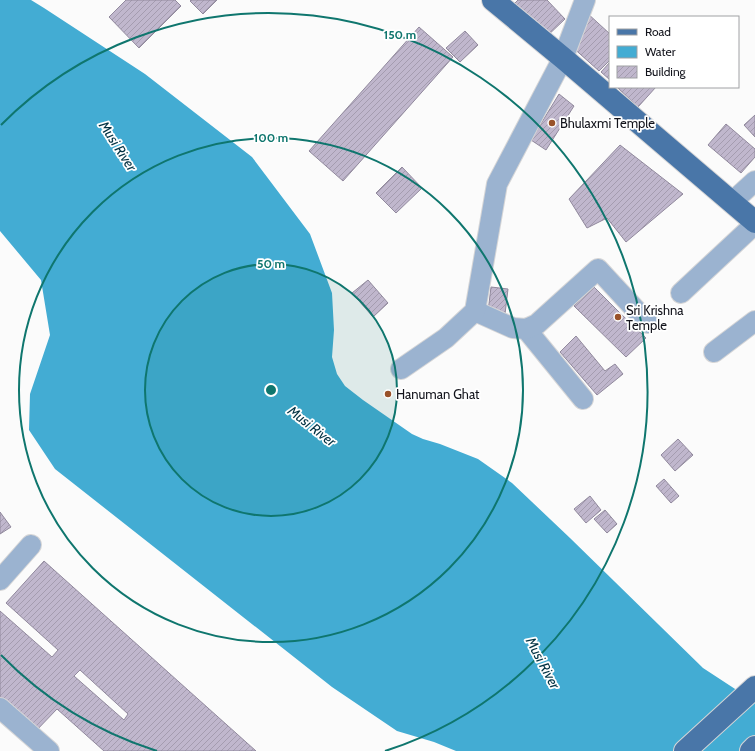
<svg xmlns="http://www.w3.org/2000/svg" width="755" height="751" font-family="Cabin,sans-serif">
  <style>
    .water { fill: #43acd3 }
    .building { fill: url(#building-hatch); stroke: #91899d; fill-rule: evenodd }
    .lines { fill: none; stroke-linecap: round; stroke-linejoin: round }
    .minor-casing { stroke: #d6d6d7; stroke-width: 22 }
    .major-casing { stroke: #d6d6d7; stroke-width: 24 }
    .minor { stroke: #9bb3d0; stroke-width: 20 }
    .major { stroke: #4976a8; stroke-width: 22 }
    .ring { fill: none; stroke: #0f766e; stroke-width: 2 }
    .poi-dot { fill: #99522a; stroke: #fff; stroke-width: 1.5 }
    .labels { text-anchor: middle; stroke-width: 3.5; stroke-linejoin: round; paint-order: stroke }
    .poi-label { font-size: 13px; fill: #12131b; stroke: #fff; text-anchor: start }
    .water-label { font-size: 14px; font-style: italic; fill: #033344; stroke: #fff }
    .centre { fill: #0f766e; stroke: #fff; stroke-width: 2 }
    .ring-label { font-size: 12px; text-anchor: middle; font-weight: bold; fill: #0f766e; stroke: #fff; stroke-width: 3.5; stroke-linejoin: round; paint-order: stroke }
  </style>
  <defs>
    <pattern id="building-hatch" width="6" height="6" patternUnits="userSpaceOnUse"><rect width="6" height="6" fill="#c0b7cd"/><path d="M-1 1l2-2M0 6l6-6M5 7l2-2" fill="none" stroke="#a49caf"/></pattern>
  </defs>
  <rect width="100%" height="100%" fill="#fbfbfb"/>
  <polygon class="water" points="0,0 31,0 44,8 145,74 252,157 310,234 332,293 334,330 332,357 337,374 345,386 363,400 412,434 423,439 440,444 478,459 512,483 570,538 703,668 755,702 755,751 456,751 434,742 397,731 332,687 55,469 29,430 30,394 50,335 41,280 0,231"/>
  <g class="building">
    <polygon points="126,0 175,0 181,6 139,48 109,17"/>
    <polygon points="191,0 217,0 203,14 190,1"/>
    <polygon points="518,0 547,0 565,19 543,40 512,6"/>
    <polygon points="586,12 610,34 610,60 599,71 570,45"/>
    <polygon points="419,27 453,57 343,181 309,151"/>
    <polygon points="465,31 478,45 460,62 446,48"/>
    <polygon points="610,62 610,80 601,72"/>
    <polygon points="617,87 656,87 638,107"/>
    <polygon points="559,94 574,106 546,150 531,140"/>
    <polygon points="755,115 755,137 744,125"/>
    <polygon points="726,124 755,149 755,157 741,173 708,145"/>
    <polygon points="620,145 683,194 626,242 607,218 587,228 569,199"/>
    <polygon points="402,167 422,188 396,213 376,193"/>
    <polygon points="368,280 388,303 373,317 352,293"/>
    <polygon points="491,287 508,289 505,314 488,312"/>
    <polygon points="594,287 620,313 646,338 626,357 574,306"/>
    <polygon points="576,336 605,371 615,364 623,374 597,395 560,352"/>
    <polygon points="678,439 693,455 675,471 661,455"/>
    <polygon points="664,479 679,496 671,503 656,486"/>
    <polygon points="590,496 601,510 586,523 574,509"/>
    <polygon points="605,510 617,524 607,533 594,519"/>
    <polygon points="0,512 11,527 0,534"/>
    <path d="M44 561 256 751H104L57 709 33 734 0 704V611L52 657 58 650 6 603ZM80 670 128 714 124 720 74 676Z"/>
  </g>
  <g class="lines">
    <defs>
      <g id="minor">
        <polyline points="732,202 755,181"/>
        <polyline points="681,293 755,224"/>
        <polyline points="475,311 513,328 526,329 583,399"/>
        <polyline points="526,329 537,324 598,269 648,323"/>
        <polyline points="714,352 755,321"/>
        <polyline points="401,369 446,338 475,311 497,184 563,58 585,0"/>
        <polyline points="0,580 31,545"/>
        <polyline points="0,708 49,751"/>
      </g>
      <g id="major">
        <polyline points="493,0 563,58 755,222"/>
        <polyline points="685,751 755,687"/>
        <polyline points="751,751 755,747"/>
      </g>
    </defs>
    <use href="#minor" class="minor-casing"/>
    <use href="#major" class="major-casing"/>
    <use href="#minor" class="minor"/>
    <use href="#major" class="major"/>
  </g>
  <circle cx="271" cy="390" r="126" fill="#0f766e" fill-opacity=".12"/>
  <g class="ring">
    <circle cx="271" cy="390" r="126"/>
    <circle cx="271" cy="390" r="252"/>
    <path d="M157 751A378 378 0 0 1 1 655M1 125A378 378 0 1 1 385 751"/>
  </g>
  <g class="poi-dot">
    <circle cx="552" cy="123" r="4"/>
    <circle cx="618" cy="317" r="4"/>
    <circle cx="388" cy="394" r="4"/>
  </g>
  <g class="labels">
    <g class="poi-label">
      <text x="560" y="128">Bhulaxmi Temple</text>
      <text x="626" y="315">Sri Krishna<tspan x="626" dy="15">Temple</tspan></text>
      <text x="396" y="399">Hanuman Ghat</text>
    </g>
    <g class="water-label">
      <text transform="translate(118 146) rotate(57)" y="5">Musi River</text>
      <text transform="translate(312 426) rotate(38)" y="5">Musi River</text>
      <text transform="translate(543 663) rotate(62)" y="5">Musi River</text>
    </g>
  </g>
  <circle cx="271" cy="390" r="6" class="centre"/>
  <g class="ring-label">
    <text x="400" y="39">150 m</text>
    <text x="271" y="142">100 m</text>
    <text x="271" y="268">50 m</text>
  </g>
  <rect x="609" y="16" width="130" height="72" fill="#ffffff" stroke="#a0a1a4"/>
  <rect x="617" y="29" width="20" height="6" fill="#4976a8" stroke="#a0a1a4"/>
  <text x="645" y="36" font-size="12" fill="#12131b">Road</text>
  <rect x="617" y="46" width="20" height="12" fill="#43acd3" stroke="#a0a1a4"/>
  <text x="645" y="56" font-size="12" fill="#12131b">Water</text>
  <rect x="617" y="66" width="20" height="12" fill="url(#building-hatch)" stroke="#a0a1a4"/>
  <text x="645" y="76" font-size="12" fill="#12131b">Building</text>
</svg>
